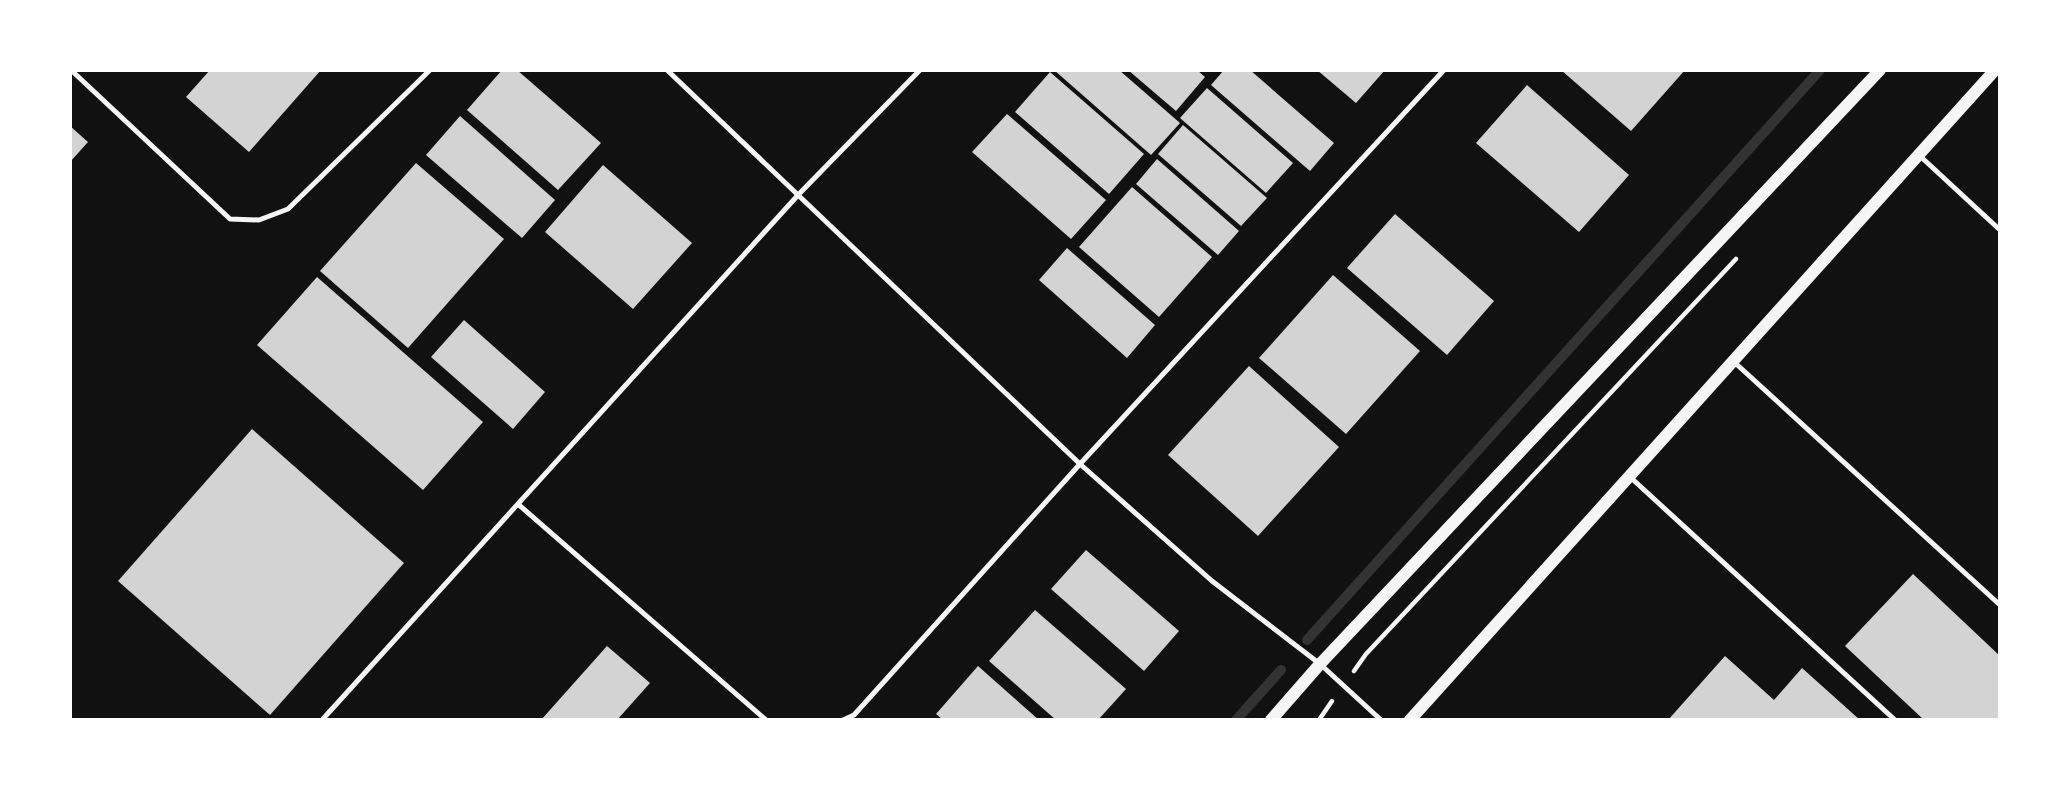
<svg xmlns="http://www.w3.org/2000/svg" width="2070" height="790" font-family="'Nunito Sans',sans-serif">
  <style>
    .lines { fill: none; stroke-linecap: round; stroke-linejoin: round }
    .stream { stroke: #333; stroke-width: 10 }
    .building { fill: #d3d3d3 }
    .path { stroke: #f5f5f5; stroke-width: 4.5 }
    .service { stroke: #f5f5f5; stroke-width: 5 }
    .tertiary { stroke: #f5f5f5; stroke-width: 12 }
  </style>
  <rect width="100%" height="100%" fill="#111"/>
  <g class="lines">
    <g class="stream">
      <polyline points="1307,640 1820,70"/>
      <polyline points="1236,720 1281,670"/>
    </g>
  </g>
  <g class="building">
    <polygon points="210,70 321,70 249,152 186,97"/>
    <polygon points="502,70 517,70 601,143 558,190 467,110"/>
    <polygon points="1054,70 1119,70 1180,123 1151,155"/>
    <polygon points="1128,70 1197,70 1205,77 1176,111"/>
    <polygon points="1224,70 1250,70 1334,143 1310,171 1211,85"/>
    <polygon points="1317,70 1385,70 1356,103"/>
    <polygon points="1561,70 1685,70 1631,131"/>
    <polygon points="1050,72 1144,154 1109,194 1015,112"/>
    <polygon points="1527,85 1629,175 1579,232 1476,143"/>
    <polygon points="1207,88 1293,163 1266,193 1180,118"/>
    <polygon points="1007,114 1106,200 1071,239 972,152"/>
    <polygon points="460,116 555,200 522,238 426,155"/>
    <polygon points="1183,125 1267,198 1241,226 1158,154"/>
    <polygon points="70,126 88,142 70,162"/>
    <polygon points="1157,159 1239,231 1218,255 1136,184"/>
    <polygon points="416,163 504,239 408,348 320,271"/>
    <polygon points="603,165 692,243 633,309 545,232"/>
    <polygon points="1132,187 1212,257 1159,317 1079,247"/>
    <polygon points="1395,214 1494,301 1447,355 1347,268"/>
    <polygon points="1067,248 1155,325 1127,358 1039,280"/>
    <polygon points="1333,275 1420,351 1346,434 1259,358"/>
    <polygon points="317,277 483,422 423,490 257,345"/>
    <polygon points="464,320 545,392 513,429 431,357"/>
    <polygon points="1249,366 1339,447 1258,536 1168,455"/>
    <polygon points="252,429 404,563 270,715 118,581"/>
    <polygon points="1086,550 1179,631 1144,671 1051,589"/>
    <polygon points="1913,574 2000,656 2000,720 1924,720 1845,646"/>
    <polygon points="1035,610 1126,689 1098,720 1056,720 989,661"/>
    <polygon points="607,646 650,683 617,720 541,720"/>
    <polygon points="1725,656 1774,700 1802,668 1860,720 1668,720"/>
    <polygon points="978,666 1039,720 943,720 936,714"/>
  </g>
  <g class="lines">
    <g class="path">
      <polyline points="1354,671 1366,654 1736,259"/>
      <polyline points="1319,720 1332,701"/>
    </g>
    <g class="service">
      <polyline points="71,70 230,219 259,220 288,209 430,70"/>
      <polyline points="667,70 1080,464 1212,581 1320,664 1381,720"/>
      <polyline points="1920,156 2000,230"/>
      <polyline points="1733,361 2000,605"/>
      <polyline points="1629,476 1895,720"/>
      <polyline points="519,505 766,720"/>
      <polyline points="322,720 799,194 920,70"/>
      <polyline points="843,720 854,715 1080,464 1444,70"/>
    </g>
    <g class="tertiary">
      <polyline points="1271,720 1320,664 1880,70"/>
      <polyline points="1410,720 1995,70"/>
    </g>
  </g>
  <rect width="2070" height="790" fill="none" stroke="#ffffff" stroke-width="144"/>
</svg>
